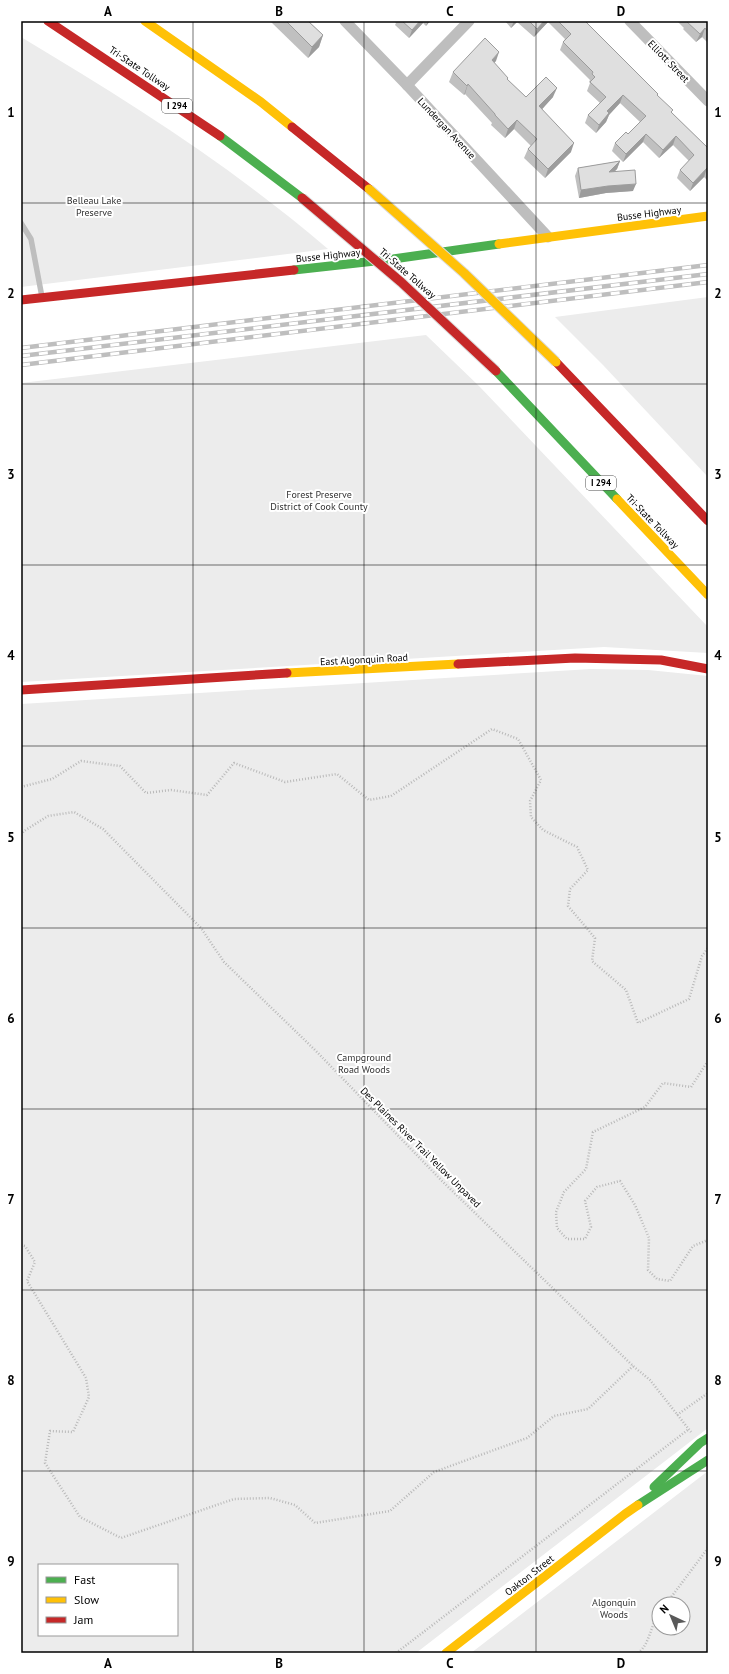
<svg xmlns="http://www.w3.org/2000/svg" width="729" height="1674" font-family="'PT Sans',sans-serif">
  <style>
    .green { fill: #ececec; fill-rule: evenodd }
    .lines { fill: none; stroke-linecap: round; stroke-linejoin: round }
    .path { stroke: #b9b9b9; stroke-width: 2.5; stroke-dasharray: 1 2; stroke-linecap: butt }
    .lane { stroke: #bebebe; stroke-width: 5.5 }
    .street { stroke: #bebebe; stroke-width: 11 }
    .fast { stroke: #4caf50; stroke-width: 9 }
    .slow { stroke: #ffc107; stroke-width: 9 }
    .jam { stroke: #c62828; stroke-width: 9 }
    .rail-casing { stroke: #bebebe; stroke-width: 4.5 }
    .rail { stroke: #fff; stroke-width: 3; stroke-dasharray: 9; stroke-linecap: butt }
    .slow-bridge-casing { stroke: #dbdbdb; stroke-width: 11; stroke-linecap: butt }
    .jam-bridge-casing { stroke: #dbdbdb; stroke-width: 11; stroke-linecap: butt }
    .slow-bridge { stroke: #ffc107; stroke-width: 9 }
    .jam-bridge { stroke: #c62828; stroke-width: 9 }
    .wall { fill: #c0c0c0 }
    .shaded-wall { fill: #9c9c9c }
    .building { fill: #dfdfdf; stroke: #9c9c9c }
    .grid { fill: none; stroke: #000; stroke-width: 1; stroke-opacity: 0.55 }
    .labels { text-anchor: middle; stroke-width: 4; stroke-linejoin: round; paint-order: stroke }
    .shield { fill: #fff; stroke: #4c4c4c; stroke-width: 1 }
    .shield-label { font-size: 9px; font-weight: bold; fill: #000 }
    .street-label { font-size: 10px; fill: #000; stroke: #fff }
    .park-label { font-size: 10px; fill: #333; stroke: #fff }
    .neatline { fill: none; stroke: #000; stroke-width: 1.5 }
    .grid-label { font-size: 13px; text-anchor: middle; font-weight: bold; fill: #000 }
  </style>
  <rect width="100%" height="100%" fill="#fff"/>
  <g class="green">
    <path d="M21 37C128 101 234 168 328 249L21 287Z"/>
    <polygon points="708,297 708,477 603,365 555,317"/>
    <polygon points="426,335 479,386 708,627 708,653 604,647 21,682 21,383"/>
    <path d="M591 669 648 670 708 676V1428L416 1653H21V704ZM39 1565H177V1635H39Z"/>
    <path d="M708 1471V1653H471ZM659 1604H683V1628H659Z"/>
  </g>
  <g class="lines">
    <g class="path">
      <polyline points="21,787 52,779 81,761 120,766 146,793 171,790 207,795 234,763 285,782 337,774 369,800 391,796 492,729 518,739 541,780 530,801 531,817 543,830 577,847 588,870 570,889 568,906 595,938 592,961 626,990 638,1023 689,999 702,956 708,948"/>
      <polyline points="21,835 24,831 48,816 74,812 103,829 201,928 224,962 316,1051 442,1181 633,1366 650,1380 691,1432"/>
      <polyline points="708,1061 691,1087 663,1083 645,1107 593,1132 586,1169 564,1192 556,1212 557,1228 567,1239 585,1239 591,1227 585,1201 597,1187 620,1181 635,1205 649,1238 648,1270 657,1279 670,1281 693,1246 708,1240"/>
      <polyline points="21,1245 25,1246 35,1262 27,1281 86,1378 89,1397 73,1432 50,1431 45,1463 80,1517 121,1538 234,1499 270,1498 295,1505 315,1523 390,1511 434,1472 527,1438 554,1416 588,1409 633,1366"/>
      <polyline points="677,1415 708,1393"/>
      <polyline points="666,1604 708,1548"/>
      <polyline points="396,1653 689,1429"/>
      <path d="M638 1653C650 1644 650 1626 659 1614"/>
    </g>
    <polyline class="lane" points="21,223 31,239 42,297"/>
    <g class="street">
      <polyline points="345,21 407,85 548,237"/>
      <polyline points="630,21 708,101"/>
      <polyline points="407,85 469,21"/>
    </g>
    <g class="fast">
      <polyline points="220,136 302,198"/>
      <polyline points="294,270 393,259 499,244"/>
      <polyline points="496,371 617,499"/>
      <polyline points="654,1487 700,1443 708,1438"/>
      <polyline points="638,1505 708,1460"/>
    </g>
    <g class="slow">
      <polyline points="145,21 261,102 292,127"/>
      <polyline points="499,244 708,216"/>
      <polyline points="617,499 708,595"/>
      <polyline points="287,673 458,664"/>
      <polyline points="446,1653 625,1514 638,1505"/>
    </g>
    <g class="jam">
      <polyline points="48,21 220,136"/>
      <polyline points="292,127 369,189"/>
      <polyline points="21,300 294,270"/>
      <polyline points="556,362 708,521"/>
      <polyline points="458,664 575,658 661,660 708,669"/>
      <polyline points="21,690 287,673"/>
    </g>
    <defs>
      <g id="rail">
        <polyline points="21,348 708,265"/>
        <polyline points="21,356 708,274"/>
        <polyline points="21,365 708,282"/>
      </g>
    </defs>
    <use href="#rail" class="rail-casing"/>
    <use href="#rail" class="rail"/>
    <defs>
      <polyline id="slow-bridge" points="369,189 464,273 556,362"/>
      <polyline id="jam-bridge" points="302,198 401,282 496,371"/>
    </defs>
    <use href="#slow-bridge" class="slow-bridge-casing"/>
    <use href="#jam-bridge" class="jam-bridge-casing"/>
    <use href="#slow-bridge" class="slow-bridge"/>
    <use href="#jam-bridge" class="jam-bridge"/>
  </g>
  <g class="wall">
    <polygon points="270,21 308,21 323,35 319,47 308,58"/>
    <polygon points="394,21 430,21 426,26 423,23 409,38 395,25 396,23"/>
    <polygon points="505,21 585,21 658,94 657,95 672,113 708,148 708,181 704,177 690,191 677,178 680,170 689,161 673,145 659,158 643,142 623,162 612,151 615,143 628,134 640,122 620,103 609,115 606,122 596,133 585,123 588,115 600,103 587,91 590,83 589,82 590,80 560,50 563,42 565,39 548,22 534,37 517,22 511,28"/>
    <polygon points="677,21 708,21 708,43 702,37 696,42 683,29 684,28"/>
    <polygon points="496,61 494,63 507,79 526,97 553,97 542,109 571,152 545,178 524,158 528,149 531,146 514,129 505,138 491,125 492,123 465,94 464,95 449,82 453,72"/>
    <polygon points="620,161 617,169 614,172 633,191 606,193 579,198 575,176 578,168"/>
  </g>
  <g class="shaded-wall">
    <polygon points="420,21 423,21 423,23 409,38 412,30"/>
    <polygon points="428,21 430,21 426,26"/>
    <polygon points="514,21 518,21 511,28"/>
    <polygon points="544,21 549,21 548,22 534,37 537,29"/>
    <polygon points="705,28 702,37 696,42 700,34"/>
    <polygon points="323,35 319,47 308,58 312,47"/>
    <polygon points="499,52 496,61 488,69 492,60"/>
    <polygon points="468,84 465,94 464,95 467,86"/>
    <polygon points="557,88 553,97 536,116 539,106"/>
    <polygon points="623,95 620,103 609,115 606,122 596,133 599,125 607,111"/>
    <polygon points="517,120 514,129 505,138 508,129"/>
    <polygon points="646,134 643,142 623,162 626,154"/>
    <polygon points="676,136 673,145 659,158 663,150"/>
    <polygon points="574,143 571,152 545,178 548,169"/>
    <polygon points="620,161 617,169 606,180 609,172"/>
    <polygon points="707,168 704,177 690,191 693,183"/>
    <polygon points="636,184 633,191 606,193 579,198 581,190 608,186"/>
  </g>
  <g class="building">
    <polygon points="286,21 308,21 323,35 312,47"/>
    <polygon points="402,21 420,21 412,30"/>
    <polygon points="529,21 544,21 537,29"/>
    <polygon points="558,21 585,21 658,94 657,95 673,110 671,112 708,148 708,169 707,168 693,183 680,170 694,155 676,136 663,150 646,134 626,154 615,143 626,132 628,134 646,116 623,95 607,111 609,113 599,125 588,115 606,97 590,82 595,77 592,74 593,72 563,42 571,34"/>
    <polygon points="686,21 708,21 708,32 705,28 700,34"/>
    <polygon points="485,38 499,52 492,60 508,78 507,79 526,97 546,77 557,88 539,106 574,143 548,169 528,149 537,139 517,120 508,129 495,115 495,114 468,84 467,86 453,72"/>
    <polygon points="620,161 609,172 635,170 636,184 608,186 581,190 578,168"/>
  </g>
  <path class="grid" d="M193 21V1653M364 21V1653M536 21V1653M21 203H708M21 384H708M21 565H708M21 746H708M21 928H708M21 1109H708M21 1290H708M21 1471H708"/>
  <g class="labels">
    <g class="shield">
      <rect x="162" y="99" width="30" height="14" rx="3"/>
      <rect x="586" y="476" width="30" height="14" rx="3"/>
    </g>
    <g class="shield-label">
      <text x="177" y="109">I 294</text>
      <text x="601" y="486">I 294</text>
    </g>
    <g class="street-label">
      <text transform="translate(669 61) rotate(46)" y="4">Elliott Street</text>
      <text transform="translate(140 68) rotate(34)" y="4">Tri-State Tollway</text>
      <text transform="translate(447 128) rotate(47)" y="4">Lundergan Avenue</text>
      <text transform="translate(649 213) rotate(-7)" y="4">Busse Highway</text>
      <text transform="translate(328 255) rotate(-6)" y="4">Busse Highway</text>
      <text transform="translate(408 273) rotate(41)" y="4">Tri-State Tollway</text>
      <text transform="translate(653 521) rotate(46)" y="4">Tri-State Tollway</text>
      <text transform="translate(364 659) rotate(-3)" y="4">East Algonquin Road</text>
      <text transform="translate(421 1147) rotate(45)" y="4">Des Plaines River Trail Yellow Unpaved</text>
      <text transform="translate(529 1575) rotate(-38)" y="4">Oakton Street</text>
    </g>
    <g class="park-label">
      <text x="94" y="204">Belleau Lake<tspan x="94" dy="12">Preserve</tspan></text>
      <text x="319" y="498">Forest Preserve<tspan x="319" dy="12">District of Cook County</tspan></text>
      <text x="364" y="1061">Campground<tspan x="364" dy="12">Road Woods</tspan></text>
      <text x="614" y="1606">Algonquin<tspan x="614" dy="12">Woods</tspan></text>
    </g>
  </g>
  <rect width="729" height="1674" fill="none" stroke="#ffffff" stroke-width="44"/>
  <rect x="38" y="1564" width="140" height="72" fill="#ffffff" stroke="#999999"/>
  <rect x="46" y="1577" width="20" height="6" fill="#4caf50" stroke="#999999"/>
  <text x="74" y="1584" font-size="12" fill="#000000">Fast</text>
  <rect x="46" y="1597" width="20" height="6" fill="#ffc107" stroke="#999999"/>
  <text x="74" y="1604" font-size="12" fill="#000000">Slow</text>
  <rect x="46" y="1617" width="20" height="6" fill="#c62828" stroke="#999999"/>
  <text x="74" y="1624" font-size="12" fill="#000000">Jam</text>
  <g transform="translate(671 1616) rotate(316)"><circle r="19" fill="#ffffff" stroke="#999999"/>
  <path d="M0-3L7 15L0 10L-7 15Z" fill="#595959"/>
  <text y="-6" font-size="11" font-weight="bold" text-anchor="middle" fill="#000000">N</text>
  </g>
  <rect x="22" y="22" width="685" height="1630" class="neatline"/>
  <g class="grid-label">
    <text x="108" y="16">A</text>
    <text x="279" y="16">B</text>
    <text x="450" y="16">C</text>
    <text x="621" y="16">D</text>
    <text x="11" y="117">1</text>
    <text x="718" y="117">1</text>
    <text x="11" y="298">2</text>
    <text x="718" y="298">2</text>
    <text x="11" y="479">3</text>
    <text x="718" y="479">3</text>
    <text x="11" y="660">4</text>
    <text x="718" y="660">4</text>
    <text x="11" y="842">5</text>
    <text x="718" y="842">5</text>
    <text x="11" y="1023">6</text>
    <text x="718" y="1023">6</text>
    <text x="11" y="1204">7</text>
    <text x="718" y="1204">7</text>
    <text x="11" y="1385">8</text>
    <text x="718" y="1385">8</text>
    <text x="11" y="1566">9</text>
    <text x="718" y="1566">9</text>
    <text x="108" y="1668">A</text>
    <text x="279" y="1668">B</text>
    <text x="450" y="1668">C</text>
    <text x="621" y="1668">D</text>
  </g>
</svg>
